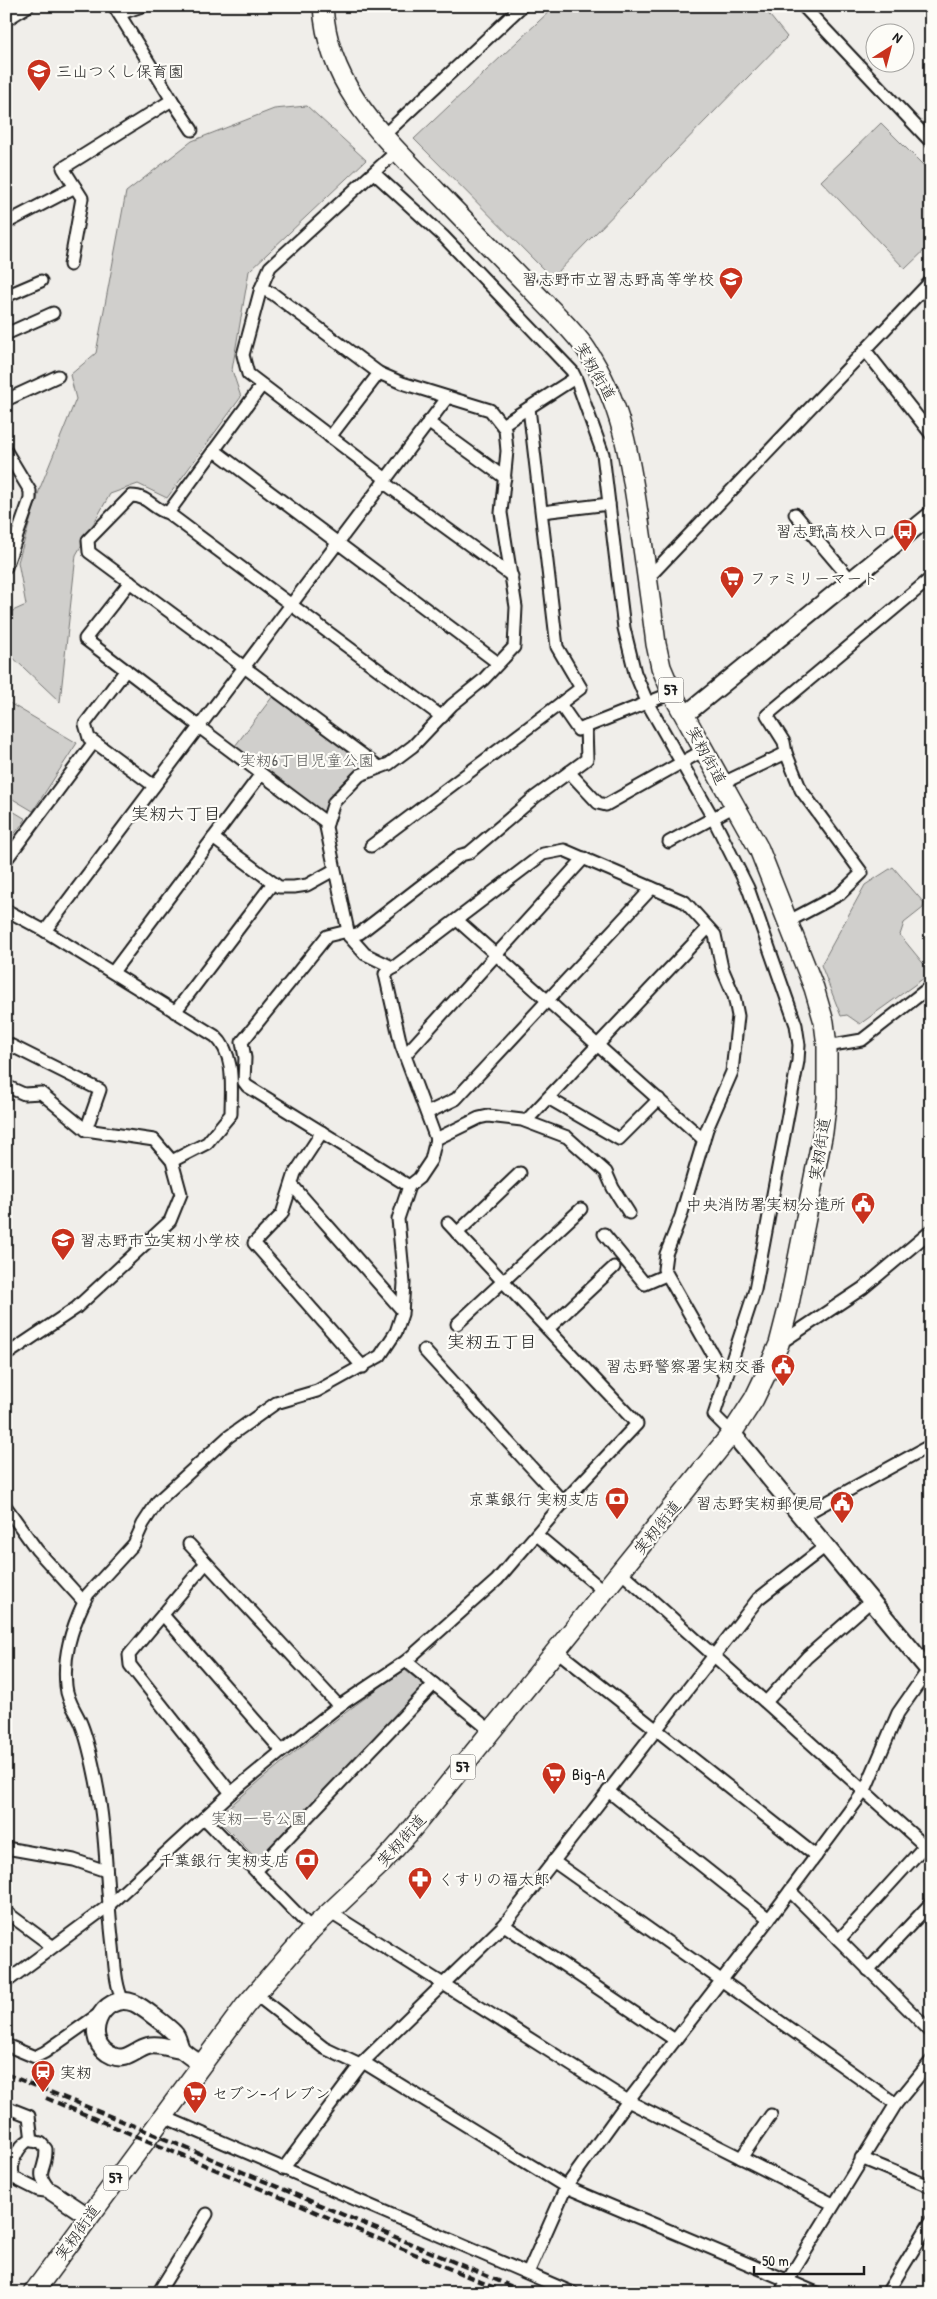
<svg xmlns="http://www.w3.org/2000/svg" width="937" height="2299" font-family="'Patrick Hand','Klee One',sans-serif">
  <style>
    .green { fill: #d0cfcc; stroke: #767674 }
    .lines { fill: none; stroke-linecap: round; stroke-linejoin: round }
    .street-casing { stroke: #1c1c1c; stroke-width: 15 }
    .secondary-casing { stroke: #1c1c1c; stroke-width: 20 }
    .primary-casing { stroke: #1c1c1c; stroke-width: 22 }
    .street { stroke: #fdfcf7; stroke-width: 11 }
    .secondary { stroke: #fdfcf7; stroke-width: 16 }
    .primary { stroke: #fdfcf7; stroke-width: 19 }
    .rail { stroke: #1c1c1c; stroke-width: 4; stroke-dasharray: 8 4; stroke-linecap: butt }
    .labels { text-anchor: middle; stroke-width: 4.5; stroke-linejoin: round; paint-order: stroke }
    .shield { fill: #fdfcf7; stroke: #605f5e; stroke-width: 1 }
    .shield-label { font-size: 15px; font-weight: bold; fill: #1c1c1c }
    .poi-label { font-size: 16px; fill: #1c1c1c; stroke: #fdfcf7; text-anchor: start }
    .street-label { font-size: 16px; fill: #1c1c1c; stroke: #fdfcf7 }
    .park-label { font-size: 16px; fill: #5b5b5a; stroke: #fdfcf7 }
    .neighbourhood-label { font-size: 18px; fill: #1c1c1c; stroke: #fdfcf7 }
  </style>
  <rect width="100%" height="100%" fill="#f0eeea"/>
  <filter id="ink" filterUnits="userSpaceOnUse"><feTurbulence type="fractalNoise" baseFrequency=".02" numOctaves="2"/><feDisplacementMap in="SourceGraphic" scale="10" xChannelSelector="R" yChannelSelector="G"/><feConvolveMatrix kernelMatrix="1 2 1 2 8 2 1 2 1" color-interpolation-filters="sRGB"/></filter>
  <g filter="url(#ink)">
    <g class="green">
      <polygon points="555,6 762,6 787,37 552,278 414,139"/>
      <polygon points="307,106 366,160 249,271 232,370 241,397 167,498 138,484 110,494 76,555 60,702 6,651 6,614 26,605 18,562 40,488 76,399 70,375 96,353 126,192 192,141 274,109"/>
      <polygon points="881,123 931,173 931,244 905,269 821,181"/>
      <path d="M273 696 366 765C343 779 334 788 323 813L235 746Z"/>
      <polygon points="6,701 77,743 33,811 6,795"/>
      <polygon points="6,807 26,819 6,845"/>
      <polygon points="893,867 924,903 923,908 904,923 900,935 931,973 860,1024 847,1015 841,1016 821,965 865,885"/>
      <path d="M405 1670 426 1687 258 1860 216 1818C277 1766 338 1715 405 1670Z"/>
    </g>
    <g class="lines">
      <defs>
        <g id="street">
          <polyline points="803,6 931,142"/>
          <polyline points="119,14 142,6"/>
          <polyline points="6,20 28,6"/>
          <polyline points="172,100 192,130"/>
          <polyline points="383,136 522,6"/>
          <polyline points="374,173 443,236 572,371 576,379 603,454 624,628 635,673 648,704 713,818 748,888 796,1025 799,1045 798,1061 755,1290 714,1415 732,1433"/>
          <polyline points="6,223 75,187 63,168 172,100 114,6"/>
          <polyline points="70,265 82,198 75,187"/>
          <polyline points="261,288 273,294 379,373 402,383 490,410 505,429 507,451 501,513 516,607 514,647 483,680 452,705 413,746 389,764 360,775 334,802 326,827 349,936 365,954 394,968"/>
          <polyline points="6,296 41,281"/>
          <polyline points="6,334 53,313"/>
          <polyline points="865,350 931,434"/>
          <polyline points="6,400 58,376"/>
          <polyline points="428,422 505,478"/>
          <polyline points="502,425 575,378"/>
          <polyline points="330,437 379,373"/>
          <polyline points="214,450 498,663"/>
          <polyline points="6,451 30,491 30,499 6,567"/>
          <polyline points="386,479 248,374 243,355 261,288 270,267 397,151"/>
          <polyline points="383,482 512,576"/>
          <polyline points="542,512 609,504"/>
          <polyline points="168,513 262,385"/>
          <polyline points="795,514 851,580"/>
          <polyline points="648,578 931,281"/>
          <polyline points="130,582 85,639 199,726"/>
          <polyline points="126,670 85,724 89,738 154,786"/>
          <polyline points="560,704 578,730 672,693"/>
          <polyline points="199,727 327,823"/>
          <polyline points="786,753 801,790 862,873 840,894 789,921"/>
          <path d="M379 767 89 552 88 540 131 496C149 496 152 509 168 513L442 717"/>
          <polyline points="569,772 598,803 606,805 704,750"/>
          <polyline points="723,783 786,753 784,742 767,715 931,578"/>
          <polyline points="213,838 279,887 294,887 307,885 334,870"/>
          <polyline points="669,842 735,806"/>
          <polyline points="371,846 581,688 557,647 529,408"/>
          <polyline points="6,860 94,742"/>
          <path d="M6 910 45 931 215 1036C236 1055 231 1088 231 1114L207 1143 172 1161"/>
          <polyline points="457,920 704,1140"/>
          <polyline points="45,931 447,398"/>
          <polyline points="349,936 360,933 461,855 469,853 535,797 587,759 586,727"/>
          <polyline points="113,972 261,774"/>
          <polyline points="175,1012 273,883"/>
          <polyline points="6,1043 100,1090 86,1130"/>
          <polyline points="827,1046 862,1040 931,986"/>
          <polyline points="405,1055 584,858"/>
          <polyline points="6,1086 24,1094 41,1093 86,1130 154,1140 172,1161 181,1194 170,1221 76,1308 6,1355"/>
          <polyline points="548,1098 619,1139 659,1099"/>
          <polyline points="427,1113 456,1099 652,888"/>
          <polyline points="526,1121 708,928"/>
          <polyline points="322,1132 295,1173 282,1214 254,1243 363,1367"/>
          <polyline points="436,1139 401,1045 385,974 543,854 564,850 685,902 715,935 722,968 734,996 738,1016 732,1072 707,1129 681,1216 666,1254 664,1269 726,1378"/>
          <polyline points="292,1185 402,1310"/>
          <polyline points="409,1186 419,1178 431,1160 436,1139 479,1118 488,1116 522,1120 567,1137 606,1172 613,1188 629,1213"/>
          <polyline points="457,1233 520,1173"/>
          <polyline points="604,1234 645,1284 666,1275"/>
          <polyline points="457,1324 581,1209"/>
          <polyline points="548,1329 614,1267"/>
          <polyline points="779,1344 863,1288 931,1231"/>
          <polyline points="424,1350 564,1503"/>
          <path d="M6 1507 37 1550 84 1602C71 1630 63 1656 66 1686 67 1700 75 1710 80 1721 88 1739 92 1761 96 1780 107 1834 106 1891 113 1946 115 1965 115 1984 123 2001"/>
          <polyline points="802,1516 931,1445"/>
          <polyline points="537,1535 605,1592"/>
          <polyline points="189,1544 339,1706"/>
          <polyline points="206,1563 129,1655 130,1665 231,1793"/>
          <polyline points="621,1572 925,1846"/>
          <polyline points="84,1602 88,1594 134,1544 143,1524 158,1501 228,1437 276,1403 317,1391 380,1356 396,1332 402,1314 404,1283 398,1219 409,1186 247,1086 244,1082 245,1058 242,1042 327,936 348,931"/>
          <polyline points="163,1615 282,1751"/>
          <polyline points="557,1651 816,1856"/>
          <polyline points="406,1661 497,1580 570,1495 637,1424 448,1223"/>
          <polyline points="766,1702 807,1657 872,1600"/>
          <polyline points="608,1791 769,1919"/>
          <polyline points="204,1818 312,1929"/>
          <polyline points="6,1848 74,1860 106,1871"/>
          <polyline points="553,1861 896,2104"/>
          <polyline points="256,1871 434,1684"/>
          <polyline points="790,1891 931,2032"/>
          <polyline points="6,1912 52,1946"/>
          <polyline points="331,1913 628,2101 833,2204"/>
          <polyline points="504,1925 675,2040"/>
          <polyline points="839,1940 931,1839"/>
          <polyline points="868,1970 931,1903"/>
          <polyline points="6,1982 108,1906 231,1793 282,1751 339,1706 406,1661 492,1732"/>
          <polyline points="255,1994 324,2048 360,2065"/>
          <polyline points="6,2045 35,2057 45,2052 99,2014"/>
          <polyline points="363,2062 566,2187 817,2293"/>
          <polyline points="6,2107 29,2116 32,2141"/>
          <polyline points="162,2116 573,2293"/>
          <path d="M29 2140 41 2143 46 2149C47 2172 32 2170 52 2192L38 2190 14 2178C9 2165 17 2147 29 2140Z"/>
          <polyline points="741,2158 771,2115"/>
          <polyline points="861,2158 931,2187"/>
          <polyline points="283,2169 363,2062 504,1925 758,1599 827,1545"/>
          <polyline points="528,2273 566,2187 628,2101 769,1919 865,1790 898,1713 928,1670"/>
          <polyline points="158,2293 207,2214"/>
          <polyline points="780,2293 896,2104 931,2061"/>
          <polyline points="887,2293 931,2221"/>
        </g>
        <g id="secondary">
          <polyline points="685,715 931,515"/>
          <polyline points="732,1433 931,1673"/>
          <path d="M182 2050C171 2049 158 2043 148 2046 136 2049 126 2062 113 2056 79 2042 101 1990 134 2003 141 2006 169 2027 174 2033 179 2038 178 2045 182 2050 187 2055 195 2060 201 2064"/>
          <polyline points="52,2192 88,2216"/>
        </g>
        <path id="primary" d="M33 2293 245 2006 312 1929 383 1862 408 1834 732 1433 754 1399 766 1374 779 1344 788 1309 823 1132 827 1098V1046L824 1022 814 988 759 849 672 693 661 667 656 644C651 603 645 562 639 520 630 458 622 403 586 349 573 330 554 313 538 296 505 262 472 228 438 193 385 138 328 89 323 6"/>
      </defs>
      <use href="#street" class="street-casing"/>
      <use href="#secondary" class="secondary-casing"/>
      <use href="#primary" class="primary-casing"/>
      <use href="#street" class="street"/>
      <use href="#secondary" class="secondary"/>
      <use href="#primary" class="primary"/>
      <g class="rail">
        <polyline points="6,2074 132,2125 527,2293"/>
        <polyline points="46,2098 507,2293"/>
      </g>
    </g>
  </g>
  <defs>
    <symbol id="school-pin" viewBox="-11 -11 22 30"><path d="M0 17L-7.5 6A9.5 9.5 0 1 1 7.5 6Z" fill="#c8321e" stroke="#fdfcf7"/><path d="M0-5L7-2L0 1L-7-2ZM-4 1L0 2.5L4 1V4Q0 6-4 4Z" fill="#fff"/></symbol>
    <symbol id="bus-pin" viewBox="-11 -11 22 30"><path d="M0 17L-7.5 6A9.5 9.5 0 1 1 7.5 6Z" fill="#c8321e" stroke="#fdfcf7"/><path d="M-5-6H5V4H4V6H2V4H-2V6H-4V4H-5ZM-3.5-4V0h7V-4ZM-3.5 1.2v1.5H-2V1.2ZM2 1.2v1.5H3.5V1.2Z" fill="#fff"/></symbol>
    <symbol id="supermarket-pin" viewBox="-11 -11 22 30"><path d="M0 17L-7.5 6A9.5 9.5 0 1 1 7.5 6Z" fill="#c8321e" stroke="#fdfcf7"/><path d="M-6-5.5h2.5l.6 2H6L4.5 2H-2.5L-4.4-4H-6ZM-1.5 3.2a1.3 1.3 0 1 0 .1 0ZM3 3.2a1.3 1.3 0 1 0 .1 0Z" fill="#fff"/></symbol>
    <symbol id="civic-pin" viewBox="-11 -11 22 30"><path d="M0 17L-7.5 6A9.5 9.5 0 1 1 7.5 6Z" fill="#c8321e" stroke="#fdfcf7"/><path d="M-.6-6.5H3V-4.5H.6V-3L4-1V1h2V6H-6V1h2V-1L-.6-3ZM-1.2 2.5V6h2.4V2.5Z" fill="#fff"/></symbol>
    <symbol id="bank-pin" viewBox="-11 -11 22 30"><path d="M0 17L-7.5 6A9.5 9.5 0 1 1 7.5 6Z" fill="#c8321e" stroke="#fdfcf7"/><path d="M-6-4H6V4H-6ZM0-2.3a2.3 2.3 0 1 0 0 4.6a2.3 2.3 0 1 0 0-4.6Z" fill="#fff"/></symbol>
    <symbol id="pharmacy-pin" viewBox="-11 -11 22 30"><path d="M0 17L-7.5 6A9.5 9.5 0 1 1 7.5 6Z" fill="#c8321e" stroke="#fdfcf7"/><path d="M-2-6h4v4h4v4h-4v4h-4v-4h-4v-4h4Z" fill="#fff"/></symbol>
    <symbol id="station-pin" viewBox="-11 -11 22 30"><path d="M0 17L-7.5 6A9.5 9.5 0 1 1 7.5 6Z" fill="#c8321e" stroke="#fdfcf7"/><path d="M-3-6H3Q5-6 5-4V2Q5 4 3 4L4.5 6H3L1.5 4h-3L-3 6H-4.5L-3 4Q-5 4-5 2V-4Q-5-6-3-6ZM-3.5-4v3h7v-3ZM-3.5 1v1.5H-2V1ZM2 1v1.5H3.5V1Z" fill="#fff"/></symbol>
  </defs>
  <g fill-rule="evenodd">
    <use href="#school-pin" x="25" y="57" width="28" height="38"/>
    <use href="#school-pin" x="717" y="265" width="28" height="38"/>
    <use href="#bus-pin" x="891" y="517" width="28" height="38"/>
    <use href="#supermarket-pin" x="718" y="564" width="28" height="38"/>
    <use href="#civic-pin" x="849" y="1190" width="28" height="38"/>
    <use href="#school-pin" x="49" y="1226" width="28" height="38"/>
    <use href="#civic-pin" x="769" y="1352" width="28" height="38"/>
    <use href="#bank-pin" x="603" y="1485" width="28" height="38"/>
    <use href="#civic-pin" x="828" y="1489" width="28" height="38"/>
    <use href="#supermarket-pin" x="540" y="1760" width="28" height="38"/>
    <use href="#bank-pin" x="293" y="1846" width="28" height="38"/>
    <use href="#pharmacy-pin" x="406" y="1865" width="28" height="38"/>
    <use href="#station-pin" x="29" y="2058" width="28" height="38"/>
    <use href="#supermarket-pin" x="181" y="2079" width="28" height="38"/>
  </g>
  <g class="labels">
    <g class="shield">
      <rect x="658.5" y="677.5" width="25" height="25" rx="4"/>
      <rect x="450.5" y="1754.5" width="25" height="25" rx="4"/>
      <rect x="103.5" y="2165.5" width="25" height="25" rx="4"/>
    </g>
    <g class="shield-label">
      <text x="671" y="695">57</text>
      <text x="463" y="1772">57</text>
      <text x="116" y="2183">57</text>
    </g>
    <g class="poi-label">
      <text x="56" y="77">三山つくし保育園</text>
      <text x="714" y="285" text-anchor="end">習志野市立習志野高等学校</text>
      <text x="888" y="537" text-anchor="end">習志野高校入口</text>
      <text x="750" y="584">ファミリーマート</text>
      <text x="846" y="1210" text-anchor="end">中央消防署実籾分遣所</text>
      <text x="80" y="1246">習志野市立実籾小学校</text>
      <text x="766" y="1372" text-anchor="end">習志野警察署実籾交番</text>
      <text x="600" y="1505" text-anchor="end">京葉銀行 実籾支店</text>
      <text x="824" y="1509" text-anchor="end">習志野実籾郵便局</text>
      <text x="572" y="1780">Big-A</text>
      <text x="290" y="1866" text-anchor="end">千葉銀行 実籾支店</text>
      <text x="438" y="1885">くすりの福太郎</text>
      <text x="60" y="2078">実籾</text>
      <text x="212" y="2099">セブン-イレブン</text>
    </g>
    <g class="street-label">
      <text transform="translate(596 371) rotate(60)" y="6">実籾街道</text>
      <text transform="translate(707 755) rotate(61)" y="6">実籾街道</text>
      <text transform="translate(819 1149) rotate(-81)" y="6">実籾街道</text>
      <text transform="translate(657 1527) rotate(-51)" y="6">実籾街道</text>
      <text transform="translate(401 1840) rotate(-48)" y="6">実籾街道</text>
      <text transform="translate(77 2232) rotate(-54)" y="6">実籾街道</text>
    </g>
    <g class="park-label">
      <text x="307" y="766">実籾6丁目児童公園</text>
      <text x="259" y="1824">実籾一号公園</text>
    </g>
    <g class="neighbourhood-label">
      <text x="176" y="820">実籾六丁目</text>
      <text x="492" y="1348">実籾五丁目</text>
    </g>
  </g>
  <rect width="937" height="2299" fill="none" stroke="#fdfcf7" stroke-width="25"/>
  <rect x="12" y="12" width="912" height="2274" fill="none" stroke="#1c1c1c" stroke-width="2" filter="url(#ink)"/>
  <g transform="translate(890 48) rotate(36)"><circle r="24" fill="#fdfcf7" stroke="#a3a29f"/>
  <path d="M0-4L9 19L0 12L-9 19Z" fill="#c8321e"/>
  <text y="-8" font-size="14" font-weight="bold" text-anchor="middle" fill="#1c1c1c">N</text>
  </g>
  <path d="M754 2266v8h110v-8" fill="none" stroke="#1c1c1c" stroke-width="2.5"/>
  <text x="762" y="2266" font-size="15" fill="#1c1c1c" stroke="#fdfcf7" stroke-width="4" paint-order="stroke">50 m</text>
</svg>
